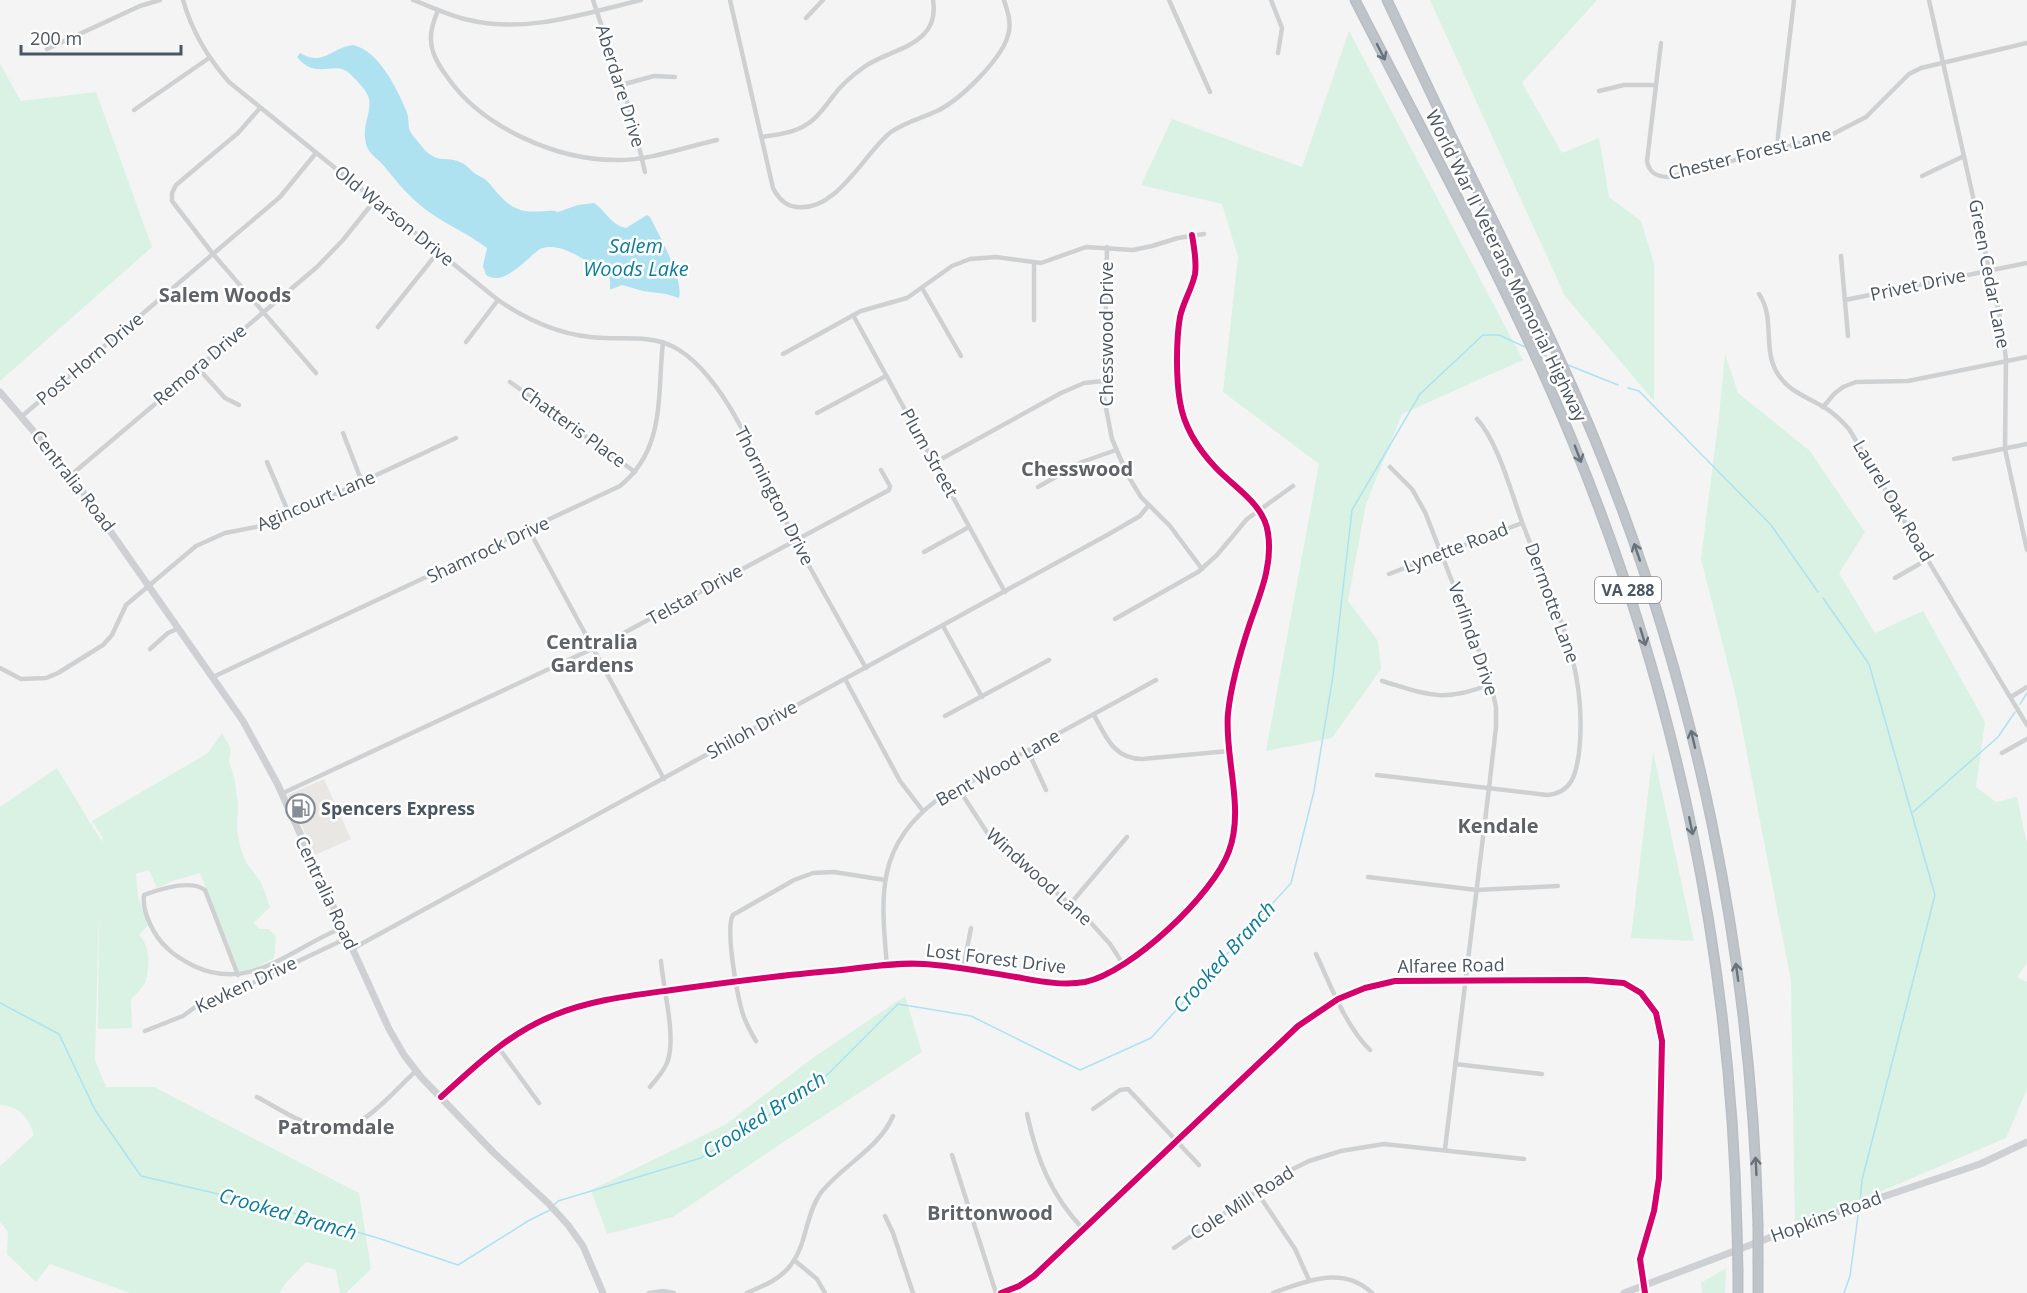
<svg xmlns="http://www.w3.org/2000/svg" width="2027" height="1293" font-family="'Open Sans',sans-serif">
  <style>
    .commercial { fill: #e8e7e3 }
    .green { fill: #d9f2e3 }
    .water { fill: #aee2f0 }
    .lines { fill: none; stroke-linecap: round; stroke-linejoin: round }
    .stream { stroke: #aee2f0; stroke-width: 1.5 }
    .motorway-casing { stroke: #b9bec3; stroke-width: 11 }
    .minor { stroke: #ced0d2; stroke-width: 4.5 }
    .secondary { stroke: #ced0d4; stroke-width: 7 }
    .motorway { stroke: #bec4c9; stroke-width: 8 }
    .motorway-bridge-casing { stroke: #b9bec3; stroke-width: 11; stroke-linecap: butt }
    .motorway-bridge { stroke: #bec4c9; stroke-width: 8 }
    .cycleway-casing { stroke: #fff; stroke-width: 10 }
    .cycleway { stroke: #d6006c; stroke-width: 6 }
    .oneway { stroke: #67727b }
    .labels { text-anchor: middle; stroke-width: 5; stroke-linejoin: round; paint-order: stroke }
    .shield { fill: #fff; stroke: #808990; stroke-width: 1.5 }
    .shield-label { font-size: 16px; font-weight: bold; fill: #4a5661 }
    .street-label { font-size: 18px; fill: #4a5661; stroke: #fff }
    .poi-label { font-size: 18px; font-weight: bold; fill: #4a5661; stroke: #fff; text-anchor: start }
    .water-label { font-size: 20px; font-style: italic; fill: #0c7c9b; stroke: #fff }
    .neighbourhood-label { font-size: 20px; font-weight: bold; fill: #5f6368; stroke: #fff }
  </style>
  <rect width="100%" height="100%" fill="#f4f4f4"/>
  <polygon class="commercial" points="324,779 351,839 315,855 288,795"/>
  <g class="green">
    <polygon points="1430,0 1597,0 1522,83 1562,153 1599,138 1609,197 1641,221 1654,264 1654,401 1565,296"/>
    <polygon points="1349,31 1523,360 1402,414 1366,504 1348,601 1378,641 1381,669 1332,738 1266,751 1319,464 1223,392 1238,257 1222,204 1141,185 1172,119 1302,167"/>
    <polygon points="0,64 21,101 96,92 152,247 0,381"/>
    <polygon points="1725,354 1738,393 1810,451 1865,532 1839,573 1875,633 1923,611 1985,722 1976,787 1996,802 2017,797 2027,844 2027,963 2017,977 2027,982 2027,1089 2006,1138 1795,1228 1791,981 1736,697 1701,559 1719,416"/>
    <path d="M222 733 231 749 229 761 234 777 238 804 237 829 241 850 247 864 261 882 270 907 254 923 259 929H268L276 936 274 958 254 969 239 971 200 873 172 881 157 888 149 870 136 874 138 896 148 925 139 935C150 945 150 965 146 980 144 987 136 994 131 999L132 1028 98 1029 99 907 95 1060 106 1087H154L359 1193 371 1269 346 1293H340L336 1270 306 1262 284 1285 280 1293H130L50 1264 36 1282 7 1254 8 1232 0 1222V1166L34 1135C28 1117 19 1106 0 1105V807L57 768 102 842 103 838 92 821 208 753Z"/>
    <polygon points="1653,751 1694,941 1631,938"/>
    <polygon points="905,996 922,1052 785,1141 673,1217 607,1234 591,1190 725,1125 814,1057"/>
    <polygon points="1726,1268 1725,1293 1702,1293 1701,1283"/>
  </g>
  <path class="water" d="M353 45C379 51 396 87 406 110 409 117 408 121 409 128 410 133 416 139 419 143 437 167 444 154 462 163 467 165 469 169 473 172 477 176 484 177 488 182 497 192 504 203 518 209 532 215 550 208 558 212L578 205 594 203C606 211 611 225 626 228L647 215 650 217C659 235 684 279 679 298L666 294 643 291 622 285 612 289H610C610 284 611 280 608 275 604 269 599 268 593 265 578 256 558 242 540 249 526 259 504 287 486 275L483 266 487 248C468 233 444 224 425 209 409 197 396 181 384 166 379 160 372 156 368 149 359 130 372 114 369 99 367 91 359 83 353 77 336 56 318 83 297 57L300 53C324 67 330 48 353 45Z"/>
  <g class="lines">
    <g class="stream">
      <polyline points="1539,353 1554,359"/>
      <polyline points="1568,365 1618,385"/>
      <polyline points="1628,388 1639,391 1771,525 1818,592"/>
      <polyline points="1823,598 1869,664 1935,895 1862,1180 1860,1201"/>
      <polyline points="2020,704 2027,693"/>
      <polyline points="1913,812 1998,737 2015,712"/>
      <polyline points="0,1003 59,1034 95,1110 141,1176 266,1205 381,1239 458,1265 528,1221 550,1210"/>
      <polyline points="553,1206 558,1201 701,1158 817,1085 898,1004 971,1016 1080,1070 1151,1038 1291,883 1314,791 1333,676 1352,510 1420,394 1483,335 1499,335 1525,347"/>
      <polyline points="1844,1293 1850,1276 1859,1208"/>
    </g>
    <defs>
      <g id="motorway">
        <path d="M1355 0C1429 145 1510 289 1572 440 1676 690 1731 958 1737 1229"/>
        <path d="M1387 0C1414 57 1440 114 1468 170 1512 259 1557 348 1595 440 1697 688 1751 956 1758 1224"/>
        <polyline points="1738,1293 1738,1272"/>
        <polyline points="1758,1293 1758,1263"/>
      </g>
    </defs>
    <use href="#motorway" class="motorway-casing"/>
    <g class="minor">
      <path d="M183 0C192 32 207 57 229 82L498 300C530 322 565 337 604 338 628 339 650 336 672 346 729 374 766 484 795 540 818 583 842 625 866 668"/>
      <path d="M413 0C432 7 450 16 469 20 527 34 586 13 641 0"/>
      <polyline points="593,0 631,114 645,172"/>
      <path d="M730 0 773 188C778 198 786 206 797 207 837 212 865 152 891 132 905 122 922 118 937 111 960 100 1005 57 1009 31 1011 20 1007 10 1004 0"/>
      <polyline points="1169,0 1210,92"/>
      <polyline points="1271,0 1282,28 1278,53"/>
      <polyline points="1929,0 2001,322 2006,359 2005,449 2027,550"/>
      <path d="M438 10C435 18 431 27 431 36 430 52 439 66 448 78 483 128 558 161 619 160 651 160 685 147 717 140"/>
      <polyline points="806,18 823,0"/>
      <path d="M1661 43 1647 161C1649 173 1657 177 1669 177L1831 135 1866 117 1909 74 1921 68 2027 43"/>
      <polyline points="47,49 140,6 160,0"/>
      <polyline points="621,85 654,76 675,77"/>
      <polyline points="1599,91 1624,85 1655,85"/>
      <polyline points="260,108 238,133 176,185 172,193 172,201 213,254 316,373"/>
      <polyline points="134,110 209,58"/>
      <path d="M762 137C774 135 787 134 798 129 815 122 823 109 834 95 842 84 853 75 864 67 882 54 909 50 924 34 933 25 935 13 933 0"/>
      <polyline points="1778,148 1778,136 1794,0"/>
      <polyline points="1922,176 1964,156"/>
      <polyline points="1107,247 1104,398 1112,439 1127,474 1141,497 1170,526 1202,569"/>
      <polyline points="1841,256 1848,336"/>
      <polyline points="1034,263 1034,320"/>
      <polyline points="922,288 961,356"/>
      <path d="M1759 294C1775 317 1763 347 1776 371 1787 391 1805 396 1824 407 1834 413 1841 420 1849 429L2027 725"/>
      <polyline points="1845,300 2027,263"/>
      <polyline points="853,315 1005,592"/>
      <polyline points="378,327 438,252"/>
      <polyline points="466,342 498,300"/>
      <polyline points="783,354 861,311 907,298 952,266 970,259 996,257 1041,263 1086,247 1133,250 1152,246 1178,238 1204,234"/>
      <polyline points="197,367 225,398 239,405"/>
      <polyline points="510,382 635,472"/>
      <polyline points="1823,407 1835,393 1843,387 1856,382 1908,381 2027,357"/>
      <polyline points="817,413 886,376"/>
      <polyline points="21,417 280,197 316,153"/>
      <polyline points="343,433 362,482"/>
      <polyline points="1954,459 2027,444"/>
      <polyline points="267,462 290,516"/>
      <polyline points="934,463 1061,393 1084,383 1104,381"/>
      <polyline points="1390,467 1412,489 1425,512 1480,653 1491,684 1496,707 1496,727 1489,788 1445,1149"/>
      <polyline points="71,475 317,267 343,240 375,200"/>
      <polyline points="1038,487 1082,462 1116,450"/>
      <polyline points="529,530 664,779"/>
      <polyline points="924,552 969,527"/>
      <polyline points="1389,574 1522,523"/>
      <polyline points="1895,578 1928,559"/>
      <polyline points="1115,619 1198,572 1217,555 1247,519 1293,486"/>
      <polyline points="943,626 982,697"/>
      <polyline points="150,649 168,633 179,628"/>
      <polyline points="0,668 21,679 46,678 58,673 103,645 112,635 126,605 196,546 225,533 271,524 456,438"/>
      <path d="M213 677 620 486C666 449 657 395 663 342"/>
      <polyline points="845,679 900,781 923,811"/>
      <path d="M1382 681C1429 695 1443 703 1491 684"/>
      <polyline points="2011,697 2027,687"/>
      <path d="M1094 715C1106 737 1114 759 1142 759L1229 751"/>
      <polyline points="945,716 1049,660"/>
      <polyline points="1028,751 1046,790"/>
      <polyline points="2002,753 2027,739"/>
      <path d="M1377 775 1547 795C1572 793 1576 774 1579 753 1589 664 1552 602 1522 522 1511 492 1498 442 1477 419"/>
      <polyline points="958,788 988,834 1019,863 1083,914 1110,944 1123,964"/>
      <polyline points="281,794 609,641 889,490 890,486 881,470"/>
      <polyline points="1368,877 1477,890 1558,886"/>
      <polyline points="1071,903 1127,837"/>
      <polyline points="352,949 1109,534 1140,516 1148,506"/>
      <path d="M1316 954C1330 984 1346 1027 1370 1050"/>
      <path d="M887 966C881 897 875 846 937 800L1156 680"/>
      <polyline points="963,969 971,928"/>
      <path d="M238 975 205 890C190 879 160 889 144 895 142 913 154 936 167 948 175 956 184 961 194 966 251 993 291 948 342 928"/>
      <polyline points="145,1031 183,1016 198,1005 240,989 347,938"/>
      <path d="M756 1041C750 1031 745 1022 742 1011 737 994 725 928 733 915L794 880 813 873 834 872 885 880"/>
      <polyline points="498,1047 539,1103"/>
      <polyline points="1455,1064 1542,1074"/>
      <path d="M650 1087C656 1079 665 1071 668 1060 676 1035 663 988 661 961"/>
      <path d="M257 1097C278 1108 301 1124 325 1129 360 1136 392 1092 416 1071"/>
      <path d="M441 1097C475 1066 508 1034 552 1016 592 999 636 995 679 989 730 982 781 975 832 971 862 968 894 962 924 964 955 966 985 972 1016 977 1039 981 1061 986 1085 982 1130 973 1214 894 1229 851 1245 808 1224 757 1228 713 1231 685 1241 650 1250 623 1260 594 1273 565 1268 533 1264 504 1235 488 1216 468 1199 450 1184 427 1180 402 1176 379 1176 340 1180 317 1183 302 1192 289 1195 274 1197 261 1194 248 1192 235"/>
      <polyline points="1093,1109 1120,1090 1128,1089 1199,1165"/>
      <path d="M1027 1114C1037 1160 1051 1195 1083 1229"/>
      <polyline points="952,1155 996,1293"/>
      <polyline points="1257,1192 1295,1249 1309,1280"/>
      <polyline points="885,1216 893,1233 913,1293"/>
      <polyline points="1174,1248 1279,1176 1309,1161 1341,1151 1384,1144 1524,1159"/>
      <polyline points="794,1260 817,1279 825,1293"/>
      <polyline points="649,1293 663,1291 674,1293"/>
      <path d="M747 1293C763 1286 779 1280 790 1266 807 1245 805 1216 820 1194 841 1166 879 1149 893 1116"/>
      <polyline points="1001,1293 1019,1286 1034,1276 1298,1026 1338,999 1365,988 1395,981 1586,980 1624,983 1641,993 1656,1013 1662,1041 1659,1178 1654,1211 1640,1259 1645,1293"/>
      <path d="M1273 1293C1306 1281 1343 1265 1372 1293"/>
    </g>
    <g class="secondary">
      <polyline points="0,392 71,475 243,721 277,783 389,1029 404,1055 421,1077 494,1153 548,1203 568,1225 583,1246 603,1293"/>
      <polyline points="1624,1293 1832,1214 1980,1164 2027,1142"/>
    </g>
    <use href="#motorway" class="motorway"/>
    <defs>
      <g id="motorway-bridge">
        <polyline points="1758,1224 1758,1263"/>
        <polyline points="1737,1229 1738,1272"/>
      </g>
    </defs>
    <use href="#motorway-bridge" class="motorway-bridge-casing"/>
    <use href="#motorway-bridge" class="motorway-bridge"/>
    <defs>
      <g id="cycleway">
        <path d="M441 1097C475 1066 508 1034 552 1016 592 999 636 995 679 989 730 982 781 975 832 971 862 968 894 962 924 964 955 966 985 972 1016 977 1039 981 1061 986 1085 982 1130 973 1214 894 1229 851 1245 808 1224 757 1228 713 1231 685 1241 650 1250 623 1260 594 1273 565 1268 533 1264 504 1235 488 1216 468 1199 450 1184 427 1180 402 1176 379 1176 340 1180 317 1183 302 1192 289 1195 274 1197 261 1194 248 1192 235"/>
        <polyline points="1001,1293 1019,1286 1034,1276 1298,1026 1338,999 1365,988 1395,981 1586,980 1624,983 1641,993 1656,1013 1662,1041 1659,1178 1654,1211 1640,1259 1645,1293"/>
      </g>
    </defs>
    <use href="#cycleway" class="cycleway-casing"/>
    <use href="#cycleway" class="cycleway"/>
  </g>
  <defs><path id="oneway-shaft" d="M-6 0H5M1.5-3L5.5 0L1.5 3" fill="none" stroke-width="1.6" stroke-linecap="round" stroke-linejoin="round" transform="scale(1.5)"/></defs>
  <g class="oneway">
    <use href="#oneway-shaft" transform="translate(1381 52) rotate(63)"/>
    <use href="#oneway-shaft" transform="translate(1578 454) rotate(69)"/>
    <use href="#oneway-shaft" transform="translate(1637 552) rotate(-109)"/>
    <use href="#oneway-shaft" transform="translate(1643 637) rotate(73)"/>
    <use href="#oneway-shaft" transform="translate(1693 739) rotate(-103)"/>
    <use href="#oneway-shaft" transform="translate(1691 826) rotate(78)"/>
    <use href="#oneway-shaft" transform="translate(1737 972) rotate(-98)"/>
    <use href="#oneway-shaft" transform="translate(1756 1166) rotate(-93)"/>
  </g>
  <defs>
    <symbol id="fuel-ring" viewBox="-11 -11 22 22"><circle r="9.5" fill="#fff" stroke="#868d94" stroke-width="1.5"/><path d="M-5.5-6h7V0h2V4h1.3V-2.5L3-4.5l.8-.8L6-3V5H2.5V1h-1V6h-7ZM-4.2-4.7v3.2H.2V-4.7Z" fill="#868d94"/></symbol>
  </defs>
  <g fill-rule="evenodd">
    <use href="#fuel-ring" x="284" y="792" width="33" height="33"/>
  </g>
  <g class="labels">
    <rect class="shield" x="1595" y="577" width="66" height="26" rx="4.5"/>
    <g class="shield-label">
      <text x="1628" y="596">VA 288</text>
    </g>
    <g class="street-label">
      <text transform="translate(620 86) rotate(73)" y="6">Aberdare Drive</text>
      <text transform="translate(1750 154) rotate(-14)" y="6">Chester Forest Lane</text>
      <text transform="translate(394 216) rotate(39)" y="6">Old Warson Drive</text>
      <text transform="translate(1506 266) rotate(64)" y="6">World War II Veterans Memorial Highway</text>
      <text transform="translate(1989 274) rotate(79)" y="6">Green Cedar Lane</text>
      <text transform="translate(1918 285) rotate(-12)" y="6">Privet Drive</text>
      <text transform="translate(1107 334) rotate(-90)" y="6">Chesswood Drive</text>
      <text transform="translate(90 359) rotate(-40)" y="6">Post Horn Drive</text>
      <text transform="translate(200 365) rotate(-40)" y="6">Remora Drive</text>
      <text transform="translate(573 427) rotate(36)" y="6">Chatteris Place</text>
      <text transform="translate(929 453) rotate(61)" y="6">Plum Street</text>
      <text transform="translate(73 481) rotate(52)" y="6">Centralia Road</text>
      <text transform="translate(774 496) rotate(63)" y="6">Thornington Drive</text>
      <text transform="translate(316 501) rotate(-23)" y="6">Agincourt Lane</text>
      <text transform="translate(1893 501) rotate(59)" y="6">Laurel Oak Road</text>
      <text transform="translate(1456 548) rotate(-21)" y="6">Lynette Road</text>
      <text transform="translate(488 550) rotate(-25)" y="6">Shamrock Drive</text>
      <text transform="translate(695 595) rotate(-29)" y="6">Telstar Drive</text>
      <text transform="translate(1552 603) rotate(70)" y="6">Dermotte Lane</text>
      <text transform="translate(1473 639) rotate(71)" y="6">Verlinda Drive</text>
      <text transform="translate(752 730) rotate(-29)" y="6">Shiloh Drive</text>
      <text transform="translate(998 768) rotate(-29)" y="6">Bent Wood Lane</text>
      <text transform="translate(1039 877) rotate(42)" y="6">Windwood Lane</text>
      <text transform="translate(326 893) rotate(65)" y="6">Centralia Road</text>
      <text transform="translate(996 959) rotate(7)" y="6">Lost Forest Drive</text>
      <text transform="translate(1451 966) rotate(-1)" y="6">Alfaree Road</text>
      <text transform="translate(246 985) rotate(-25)" y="6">Kevken Drive</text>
      <text transform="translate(1242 1203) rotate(-33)" y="6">Cole Mill Road</text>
      <text transform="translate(1826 1217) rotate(-20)" y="6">Hopkins Road</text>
    </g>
    <g class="poi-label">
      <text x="321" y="815">Spencers Express</text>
    </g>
    <g class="water-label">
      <text x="636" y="253">Salem<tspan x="636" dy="23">Woods Lake</tspan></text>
      <text transform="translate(1224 957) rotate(-48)" y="7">Crooked Branch</text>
      <text transform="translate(764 1115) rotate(-33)" y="7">Crooked Branch</text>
      <text transform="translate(288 1214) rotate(16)" y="7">Crooked Branch</text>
    </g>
    <g class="neighbourhood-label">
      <text x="225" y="302">Salem Woods</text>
      <text x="1077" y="476">Chesswood</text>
      <text x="592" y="649">Centralia<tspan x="592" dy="23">Gardens</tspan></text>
      <text x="1498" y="833">Kendale</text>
      <text x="336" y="1134">Patromdale</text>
      <text x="990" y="1220">Brittonwood</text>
    </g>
  </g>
  <path d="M21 45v9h160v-9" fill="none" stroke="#4a5661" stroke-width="3"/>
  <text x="30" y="45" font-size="18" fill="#4a5661" stroke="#ffffff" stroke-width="4.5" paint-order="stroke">200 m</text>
</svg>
